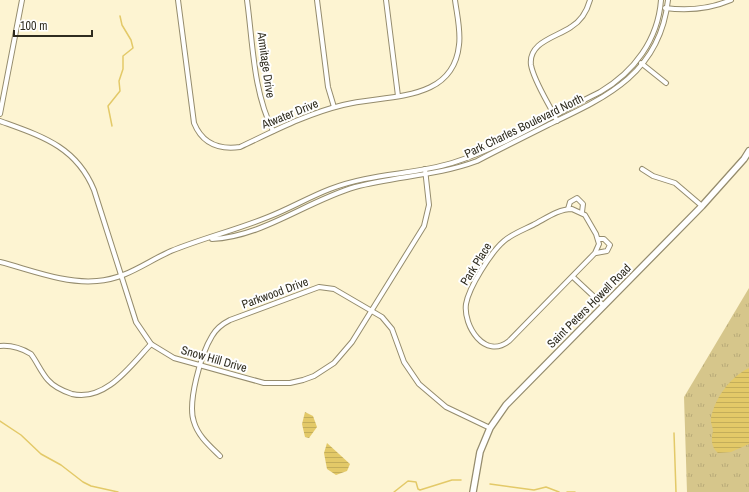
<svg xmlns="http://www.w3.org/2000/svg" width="749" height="492" font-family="'Archivo Narrow',sans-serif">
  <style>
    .grass { fill: url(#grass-tufts) }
    .water { fill: url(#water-rules) }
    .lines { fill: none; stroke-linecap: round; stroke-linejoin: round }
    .stream { stroke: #e3c968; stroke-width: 1.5 }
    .minor-casing { stroke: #958c6d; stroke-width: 6 }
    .secondary-casing { stroke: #958c6d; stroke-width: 8 }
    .minor { stroke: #fff; stroke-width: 4 }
    .secondary { stroke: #fff; stroke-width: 5.5 }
    .labels { text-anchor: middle; stroke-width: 4; stroke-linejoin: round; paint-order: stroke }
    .street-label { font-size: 12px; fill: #2f2c1f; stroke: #fff }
  </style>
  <defs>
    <pattern id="grass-tufts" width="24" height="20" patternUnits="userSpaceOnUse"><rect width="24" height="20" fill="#d6c68b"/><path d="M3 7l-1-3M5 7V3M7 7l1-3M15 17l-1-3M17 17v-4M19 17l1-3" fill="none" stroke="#b8aa78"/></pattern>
    <pattern id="water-rules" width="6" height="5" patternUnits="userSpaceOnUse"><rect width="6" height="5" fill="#e3c968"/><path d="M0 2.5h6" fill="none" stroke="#c3ad5a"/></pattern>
  </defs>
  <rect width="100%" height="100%" fill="#fdf4d2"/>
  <polygon class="grass" points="749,288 749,492 687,492 684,397"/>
  <g class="water">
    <path d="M749 368V444L731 452 718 453C711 447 711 439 713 431 713 427 710 422 711 418 715 398 730 377 749 368Z"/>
    <polygon points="305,412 313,416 317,427 309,438 305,437 302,424"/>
    <polygon points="327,443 350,464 347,471 336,475 327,469 324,453"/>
  </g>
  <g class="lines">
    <g class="stream">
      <polyline points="112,126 108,106 120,91 119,81 123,69 123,56 133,48 131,40 122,25 120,16"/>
      <polyline points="0,421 21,435 41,454 61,465 83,482 91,486 118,492"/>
      <polyline points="674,433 676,492"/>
      <polyline points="490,484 534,490 546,487 559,492"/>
      <polyline points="394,492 408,481 416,482 418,489 420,490 452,480 461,480"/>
      <polyline points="567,492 575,492"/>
    </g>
    <defs>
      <g id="minor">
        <path d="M178 0 194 123C202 143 218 150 240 147 274 131 306 114 343 105 385 94 453 104 459 45 461 31 457 15 455 0"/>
        <path d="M247 0C253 44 253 91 273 131"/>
        <polyline points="317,0 328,87 334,107"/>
        <polyline points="386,0 398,96"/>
        <path d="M665 8C688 11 710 9 731 0"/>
        <polyline points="641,63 666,83"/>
        <polyline points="0,114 22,0"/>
        <path d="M0 121C41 136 76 146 94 190L136 322 151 344 174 358 264 383H290L303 380 314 376 334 363 352 342 424 226 429 205 425 169"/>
        <path d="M557 121C550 105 534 82 531 65 528 42 557 37 571 27 581 21 587 11 590 0"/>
        <polyline points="642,169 653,176 675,183 702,206"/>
        <polyline points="568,209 570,202 577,198 583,204 582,212"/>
        <path d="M572 209 585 215 596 234 599 244 595 253 509 341C485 360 463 326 466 304 469 287 491 252 504 241 512 234 523 230 533 225 545 219 558 209 572 209Z"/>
        <path d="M212 239C262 237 307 201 355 187 395 176 437 176 477 161 500 149 524 137 548 125 607 97 660 73 668 0"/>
        <polyline points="596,253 607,251 610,245 604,239 598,239"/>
        <path d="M0 262C31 270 65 284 97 281 126 279 146 262 171 251 203 238 236 230 268 217 289 209 309 197 330 189 371 173 412 175 452 163 501 148 553 115 600 92 634 72 658 40 661 0"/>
        <polyline points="573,277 604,306"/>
        <path d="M0 346C12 345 21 348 31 354 37 362 41 372 48 380 54 387 63 391 72 394 106 402 131 365 151 344"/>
        <path d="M220 456C210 446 198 436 194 422 187 403 201 354 212 336 216 329 222 324 230 320L319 287 334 289 382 317 392 329 404 362 419 384 446 407 490 428"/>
      </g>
      <polyline id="secondary" points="473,492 480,452 490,428 506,405 702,206 744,159 749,151"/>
    </defs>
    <use href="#minor" class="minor-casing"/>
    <use href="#secondary" class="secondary-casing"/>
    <use href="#minor" class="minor"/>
    <use href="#secondary" class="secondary"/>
  </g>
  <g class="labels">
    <g class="street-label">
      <text transform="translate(266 65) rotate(82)" y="4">Armitage Drive</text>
      <text transform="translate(290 114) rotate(-22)" y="4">Atwater Drive</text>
      <text transform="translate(524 126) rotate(-26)" y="4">Park Charles Boulevard North</text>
      <text transform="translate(476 264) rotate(-58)" y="4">Park Place</text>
      <text transform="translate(275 293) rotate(-20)" y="4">Parkwood Drive</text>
      <text transform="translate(589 306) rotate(-45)" y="4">Saint Peters Howell Road</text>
      <text transform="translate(214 359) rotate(16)" y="4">Snow Hill Drive</text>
    </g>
  </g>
  <path d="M14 30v6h78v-6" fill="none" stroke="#2f2c1f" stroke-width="2"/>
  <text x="20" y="30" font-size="12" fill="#2f2c1f" stroke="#ffffff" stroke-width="3" paint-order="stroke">100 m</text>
</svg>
